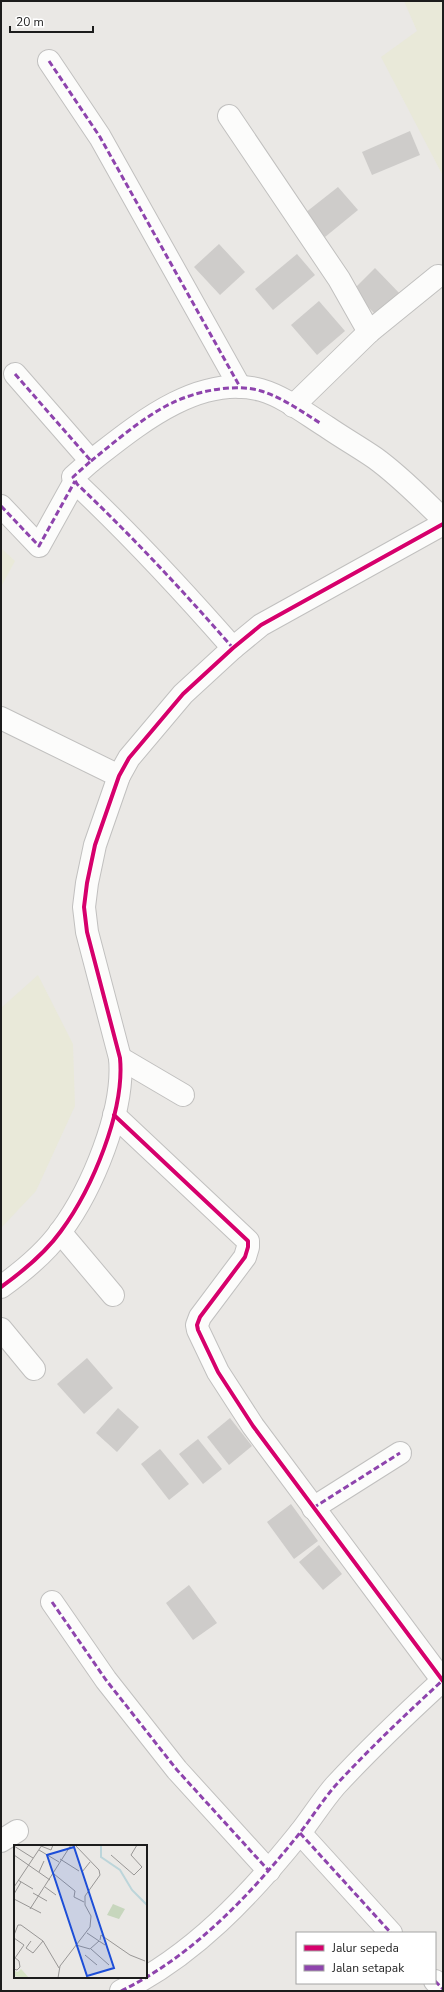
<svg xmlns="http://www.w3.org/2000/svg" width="444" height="1992" font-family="'Nunito Sans',sans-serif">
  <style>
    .farmland { fill: #e9e9d9 }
    .building { fill: #ceccca }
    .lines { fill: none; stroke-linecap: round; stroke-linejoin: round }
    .minor-casing { stroke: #c1c0bf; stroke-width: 24 }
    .minor { stroke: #fcfcfb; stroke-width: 22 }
    .quiet { stroke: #8e44ad; stroke-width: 3; stroke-dasharray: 6 3; stroke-linecap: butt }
    .cycleway-casing { stroke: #fff; stroke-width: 6 }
    .cycleway { stroke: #d6006c; stroke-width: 4 }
    .inset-river { fill: none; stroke: #bcd5da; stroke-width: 2 }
    .inset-road { fill: none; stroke: #989695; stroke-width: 1 }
    .view { fill: #1d4ed8; fill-opacity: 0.15; stroke: #1d4ed8; stroke-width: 2 }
    .inset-edge { fill: none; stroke: #1c1c1c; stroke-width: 2 }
  </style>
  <rect width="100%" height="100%" fill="#eae8e5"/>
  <g class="farmland">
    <polygon points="404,1 443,1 443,176 381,57 417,31"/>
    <polygon points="1,548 15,561 1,587"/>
    <polygon points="38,975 73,1044 75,1106 36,1191 1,1228 1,1008"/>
  </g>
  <g class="building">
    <polygon points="410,131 420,155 372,175 362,152"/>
    <polygon points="338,187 358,210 325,237 305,213"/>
    <polygon points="219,244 245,272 220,295 194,267"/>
    <polygon points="297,254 315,275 273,310 255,289"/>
    <polygon points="375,268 403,297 380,319 352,291"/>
    <polygon points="319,301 345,331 317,355 291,325"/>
    <polygon points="87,1358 113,1388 84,1414 57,1384"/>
    <polygon points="118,1408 139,1427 117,1452 96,1433"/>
    <polygon points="230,1418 252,1446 229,1465 207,1437"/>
    <polygon points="198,1439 222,1469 203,1484 179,1454"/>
    <polygon points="160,1449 189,1484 169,1500 141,1464"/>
    <polygon points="291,1504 318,1541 294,1559 267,1522"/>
    <polygon points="319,1545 342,1574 323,1590 299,1562"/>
    <polygon points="189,1585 217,1623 193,1640 166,1603"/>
  </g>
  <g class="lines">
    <defs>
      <g id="minor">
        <polyline points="49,61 100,137 240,387"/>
        <polyline points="229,116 339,279 369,332"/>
        <path d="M15 374 91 461 73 477 77 484C132 536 183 591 233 648"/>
        <polyline points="293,406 369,332 438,276"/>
        <path d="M91 461C136 426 198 373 261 390 285 397 306 414 327 427 343 438 359 447 375 458 400 476 421 498 443 519"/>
        <polyline points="1,506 39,546 75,481"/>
        <polyline points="1,718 119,776"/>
        <polyline points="120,1058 183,1095"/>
        <polyline points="114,1115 248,1241 248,1247 245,1257 200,1317 197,1325 198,1330 218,1372 253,1426 443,1681"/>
        <polyline points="60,1232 113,1295"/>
        <path d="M1 1287C22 1272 46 1252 61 1231 92 1189 125 1111 120 1058L87 932 84 907 87 883 95 845 119 776 129 758 183 694 233 648 261 625 443 524"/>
        <polyline points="1,1329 34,1369"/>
        <polyline points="313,1508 400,1453"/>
        <polyline points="52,1602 106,1680 177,1770 269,1871"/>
        <polyline points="300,1833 391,1933"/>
        <polyline points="1,1841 17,1831"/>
        <polyline points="435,1981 443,1989"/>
        <path d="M121 1991C193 1956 250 1895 299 1834 311 1819 322 1801 335 1786 369 1749 406 1714 443 1680"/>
      </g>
    </defs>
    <use href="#minor" class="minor-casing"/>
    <use href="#minor" class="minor"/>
    <g class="quiet">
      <polyline points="49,61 100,137 240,387"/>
      <path d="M15 374 91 461 73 477 77 484C132 536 183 591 233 648"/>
      <path d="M91 461C116 441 143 417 172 403 196 391 236 383 261 391 283 398 301 411 320 423"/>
      <polyline points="1,506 39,546 75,481"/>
      <polyline points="313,1508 400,1453"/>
      <polyline points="52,1602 106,1680 177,1770 269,1871"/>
      <polyline points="300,1833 391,1933"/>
      <polyline points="435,1981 443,1989"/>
      <path d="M121 1991C193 1956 250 1895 299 1834 311 1819 322 1801 335 1786 369 1749 406 1714 443 1680"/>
    </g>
    <defs>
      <g id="cycleway">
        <polyline points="114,1115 248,1241 248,1247 245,1257 200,1317 197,1325 198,1330 218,1372 253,1426 443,1681"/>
        <path d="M1 1287C22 1272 46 1252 61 1231 92 1189 125 1111 120 1058L87 932 84 907 87 883 95 845 119 776 129 758 183 694 233 648 261 625 443 524"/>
      </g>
    </defs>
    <use href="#cycleway" class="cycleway-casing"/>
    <use href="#cycleway" class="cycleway"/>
  </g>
  <g transform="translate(14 1845)">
    <rect width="133" height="133" fill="#eae8e5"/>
    <path d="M7 124 9 126 15 133 0 131V126L4 127Z" fill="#d8e4c7"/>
    <path d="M99 59 111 64 105 74 93 70Z" fill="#c7d6bd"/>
    <path class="inset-river" d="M87 0V12L106 25 118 45 133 60"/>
    <path class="inset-road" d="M0 1 19 13M27 1 37 5 39 0M25 5 45 17M0 10 36 35M97 10 120 30 128 22 117 10 123 0M46 14 65 26M25 27 30 16M68 27 76 17M40 29 61 46 60 52 70 57M4 35 19 44M0 42 28 0M31 42 42 50M19 48 33 56M0 49 7 37M0 54 27 68M16 64 57 0M73 88 91 100M0 90 4 80H7L29 96 45 123M0 93 10 100 1 113M86 95 87 90 116 110 131 116M17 96 12 103 19 108 29 96M62 100 76 104 85 96M77 104 95 120M71 110 83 120M0 124 3 125 6 122 5 116 0 112M44 133 46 121 76 82 77 71 71 60V51L86 30 85 25 61 0"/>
    <path class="view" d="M60 2 100 123 73 131 33 10Z"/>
    <rect width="133" height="133" class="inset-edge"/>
  </g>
  <rect width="444" height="1992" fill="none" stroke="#1c1c1c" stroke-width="4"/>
  <rect x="296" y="1932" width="140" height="52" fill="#ffffff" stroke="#a4a4a4"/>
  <rect x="304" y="1945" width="20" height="6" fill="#d6006c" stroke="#a4a4a4"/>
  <text x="332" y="1952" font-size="12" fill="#1c1c1c">Jalur sepeda</text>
  <rect x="304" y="1965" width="20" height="6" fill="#8e44ad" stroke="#a4a4a4"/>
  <text x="332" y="1972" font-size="12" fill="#1c1c1c">Jalan setapak</text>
  <path d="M10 26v6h83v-6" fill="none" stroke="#1c1c1c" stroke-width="2"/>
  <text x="16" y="26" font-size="12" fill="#1c1c1c" stroke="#ffffff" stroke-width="3" paint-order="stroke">20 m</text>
</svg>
